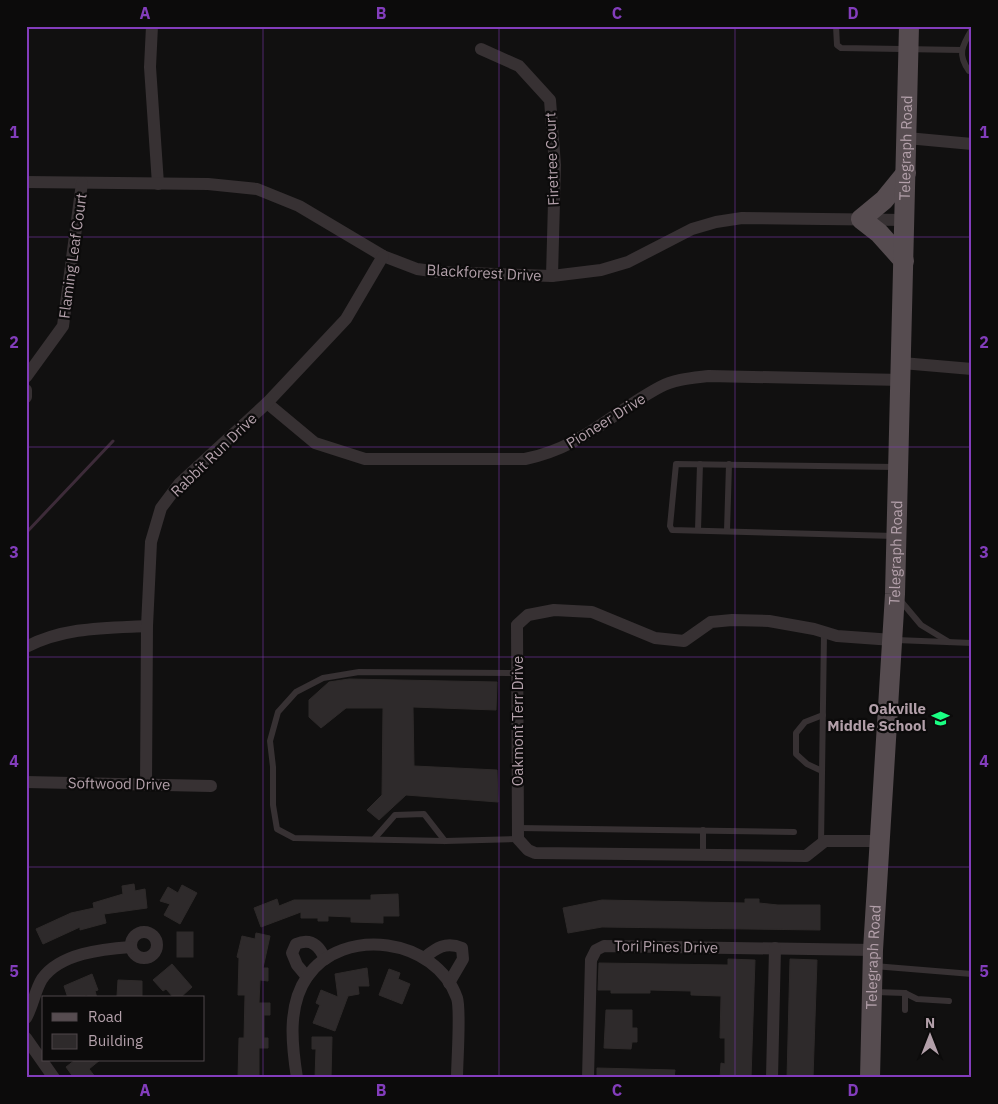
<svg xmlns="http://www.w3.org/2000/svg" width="998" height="1104" font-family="'IBM Plex Sans',sans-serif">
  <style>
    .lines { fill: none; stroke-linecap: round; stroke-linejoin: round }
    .stream { stroke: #3d2b39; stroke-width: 3 }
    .building { fill: #2e2a2b; stroke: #2e2a2a }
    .service { stroke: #373133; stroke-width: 6 }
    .minor { stroke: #373133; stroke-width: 12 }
    .primary { stroke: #564c50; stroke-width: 20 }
    .grid { fill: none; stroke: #833dbc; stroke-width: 1; stroke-opacity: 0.55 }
    .labels { text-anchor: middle; stroke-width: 4.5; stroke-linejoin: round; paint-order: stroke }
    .street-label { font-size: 15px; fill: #b3a0aa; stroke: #0c0b0b }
    .poi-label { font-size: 15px; font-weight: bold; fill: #b3a0aa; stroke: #0c0b0b; text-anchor: end }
    .neatline { fill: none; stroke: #833dbc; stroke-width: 2 }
    .grid-label { font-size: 16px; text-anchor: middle; font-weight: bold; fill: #833dbc }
  </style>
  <rect width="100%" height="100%" fill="#111010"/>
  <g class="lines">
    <polyline class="stream" points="26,533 113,441"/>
  </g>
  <g class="building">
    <polygon points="349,679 497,682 496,710 413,707 414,766 497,770 498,802 406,795 379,820 367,810 382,795 383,708 346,708 321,728 309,717 309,700 329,682"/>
    <polygon points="134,884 135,891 145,889 147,908 104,914 106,923 80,930 80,927 43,944 36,929 71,913 94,908 93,903 123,894 122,886"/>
    <polygon points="182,885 197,893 180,924 164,915 170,904 160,901 168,887 178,893"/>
    <polygon points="398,894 399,916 383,916 383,923 351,922 351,917 328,916 328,921 318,921 318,918 301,918 301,912 261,927 254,908 277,899 279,906 294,900 371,900 371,895"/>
    <polygon points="745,899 759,899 759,903 778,905 820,905 820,930 602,927 568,933 563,908 602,900 745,903"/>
    <rect x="177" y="932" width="16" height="25"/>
    <polygon points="256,933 270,936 263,968 268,968 268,981 260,980 259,1003 270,1003 270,1015 264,1015 264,1038 268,1038 268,1048 259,1048 259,1078 238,1078 239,1038 244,1038 245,995 238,995 239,958 237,957 242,936 255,939"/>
    <polygon points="728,959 755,960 751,1078 720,1078 721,1063 725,1064 725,1038 720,1038 721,996 691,995 691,991 650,990 650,993 611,993 611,990 598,990 599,963 728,965"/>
    <polygon points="790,959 817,960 813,1078 787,1078"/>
    <polygon points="172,964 192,987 180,998 174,998 166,989 163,991 153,980"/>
    <polygon points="367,968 369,986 358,986 359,994 348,996 335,1031 313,1023 320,1005 316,1003 321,990 338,997 335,974"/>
    <polygon points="389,969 400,973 398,979 410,984 402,1004 379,995"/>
    <polygon points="92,974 98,990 95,991 97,998 88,998 87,995 68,998 64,986"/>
    <polygon points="118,980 142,981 142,996 117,996"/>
    <polygon points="606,1010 632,1010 632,1028 637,1028 637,1042 632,1042 631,1049 604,1048"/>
    <polygon points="312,1037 332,1037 331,1078 315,1078 316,1049 312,1049"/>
    <polygon points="75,1060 100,1060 89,1069 96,1078 74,1078 66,1067"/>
    <polygon points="597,1068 675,1070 674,1078 597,1078"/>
  </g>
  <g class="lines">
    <g class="service">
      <polyline points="836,26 837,45 841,48 962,50"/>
      <path d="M972 29C962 46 957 54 969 71L972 72"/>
      <polyline points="698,530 700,464"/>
      <polyline points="727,531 729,464"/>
      <polyline points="895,536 672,530 670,526 676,464 896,467"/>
      <polyline points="900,600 921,625 949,642"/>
      <polyline points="896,640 972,643"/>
      <polyline points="822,771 807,764 796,754 796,733 805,722 823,715"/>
      <polyline points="518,828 794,832"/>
      <polyline points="703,830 703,855"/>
      <polyline points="374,839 395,815 424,814 445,841"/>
      <polyline points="518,839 445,841 294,838 277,829 273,805 273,767 270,741 278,712 296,692 323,678 359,672 518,673"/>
      <polyline points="821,844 824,634"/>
      <polyline points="874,966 972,974"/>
      <polyline points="875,992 905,993 917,999 949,1001"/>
      <polyline points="905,1010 905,993"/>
    </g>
    <g class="minor">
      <polyline points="152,26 150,67 158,184"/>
      <polyline points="481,49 519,66 550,100 555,165 552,276"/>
      <polyline points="907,138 972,144"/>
      <polyline points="26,182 208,184 257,189 299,206 383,256 417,269 439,272 552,276 601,270 628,262 692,229 716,222 742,218 905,220"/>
      <polyline points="902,363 972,369"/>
      <polyline points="26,377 63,326 82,183"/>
      <polyline points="26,390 26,397"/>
      <path d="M267 403 315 443 365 459H525C583 447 611 413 660 387 675 379 693 378 709 376L902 380"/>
      <path d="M26 647C64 627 106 628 147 626"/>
      <polyline points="26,782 211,786"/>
      <polyline points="146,784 147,626 151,542 161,508 179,484 267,403 346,319 383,256"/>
      <polyline points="879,841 825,841 806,856 535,853 528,850 518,839 517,625 528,615 554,610 592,612 655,638 684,641 711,622 732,620 769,621 814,629 837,636 893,640"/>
      <circle cx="144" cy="945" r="13"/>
      <path d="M424 958C436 948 446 941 462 948L463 959 449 983"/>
      <path d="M307 977 297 965 292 953 296 944C311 938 319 945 325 959"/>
      <path d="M26 1018C33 1006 35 990 42 979 60 953 103 949 131 947"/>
      <polyline points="26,1038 54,1078"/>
      <path d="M297 1078C292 1046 287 1006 307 977 343 925 436 938 457 998 461 1010 457 1061 457 1078"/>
      <polyline points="588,1078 591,960 596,950 604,946 873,950"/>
      <polyline points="772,1078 775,948"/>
    </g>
    <g class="primary">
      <polyline points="904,261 879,233 861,219 884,200 906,173"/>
      <path id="s1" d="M870 1078 873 950 895 594 909 26"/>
    </g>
  </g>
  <path class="grid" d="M263 26V1078M499 26V1078M735 26V1078M26 237H972M26 447H972M26 657H972M26 867H972"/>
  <defs>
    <symbol id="school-bare" viewBox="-9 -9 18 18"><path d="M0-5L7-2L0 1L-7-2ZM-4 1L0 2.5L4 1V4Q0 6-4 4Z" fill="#1aff83" stroke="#0c0b0b" stroke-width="2.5" paint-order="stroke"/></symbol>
  </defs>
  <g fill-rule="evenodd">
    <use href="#school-bare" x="928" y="706" width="25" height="25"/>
  </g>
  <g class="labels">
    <g class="street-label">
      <text dy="5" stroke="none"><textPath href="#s1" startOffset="931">Telegraph Road</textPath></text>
      <text transform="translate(552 159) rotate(-92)" y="5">Firetree Court</text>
      <text transform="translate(73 256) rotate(-82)" y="5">Flaming Leaf Court</text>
      <text transform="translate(484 273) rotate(3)" y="5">Blackforest Drive</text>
      <text transform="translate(606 421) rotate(-32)" y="5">Pioneer Drive</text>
      <text transform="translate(214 455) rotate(-44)" y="5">Rabbit Run Drive</text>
      <text dy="5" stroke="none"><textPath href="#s1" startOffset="526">Telegraph Road</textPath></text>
      <text transform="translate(518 721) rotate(-90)" y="5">Oakmont Terr Drive</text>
      <text transform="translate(119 784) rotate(1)" y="5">Softwood Drive</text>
      <text transform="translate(666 947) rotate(1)" y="5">Tori Pines Drive</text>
      <text dy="5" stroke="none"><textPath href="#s1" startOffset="121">Telegraph Road</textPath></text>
    </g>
    <g class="poi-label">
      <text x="926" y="714">Oakville<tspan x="926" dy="17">Middle School</tspan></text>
    </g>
  </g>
  <rect width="998" height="1104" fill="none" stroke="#0c0b0b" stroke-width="55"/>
  <rect x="42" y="996" width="162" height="65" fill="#0c0b0b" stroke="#4f474b"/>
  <rect x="52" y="1013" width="25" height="8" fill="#564c50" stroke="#4f474b"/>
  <text x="88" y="1022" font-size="15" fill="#b3a0aa">Road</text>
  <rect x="52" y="1034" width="25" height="15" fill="#2e2a2b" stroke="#4f474b"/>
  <text x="88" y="1046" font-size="15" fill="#b3a0aa">Building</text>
  <g transform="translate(930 1036)" stroke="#0c0b0b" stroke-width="4" paint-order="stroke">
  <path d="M0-4L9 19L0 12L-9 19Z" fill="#b3a0aa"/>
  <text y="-8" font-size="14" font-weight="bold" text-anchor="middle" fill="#b3a0aa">N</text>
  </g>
  <rect x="28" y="28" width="942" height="1048" class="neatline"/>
  <g class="grid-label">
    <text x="145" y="19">A</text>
    <text x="381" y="19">B</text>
    <text x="617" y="19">C</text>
    <text x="853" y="19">D</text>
    <text x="14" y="138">1</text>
    <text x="984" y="138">1</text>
    <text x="14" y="348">2</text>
    <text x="984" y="348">2</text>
    <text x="14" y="558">3</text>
    <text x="984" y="558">3</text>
    <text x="14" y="767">4</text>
    <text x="984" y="767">4</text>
    <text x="14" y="977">5</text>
    <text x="984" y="977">5</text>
    <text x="145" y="1096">A</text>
    <text x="381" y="1096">B</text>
    <text x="617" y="1096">C</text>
    <text x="853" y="1096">D</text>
  </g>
</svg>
